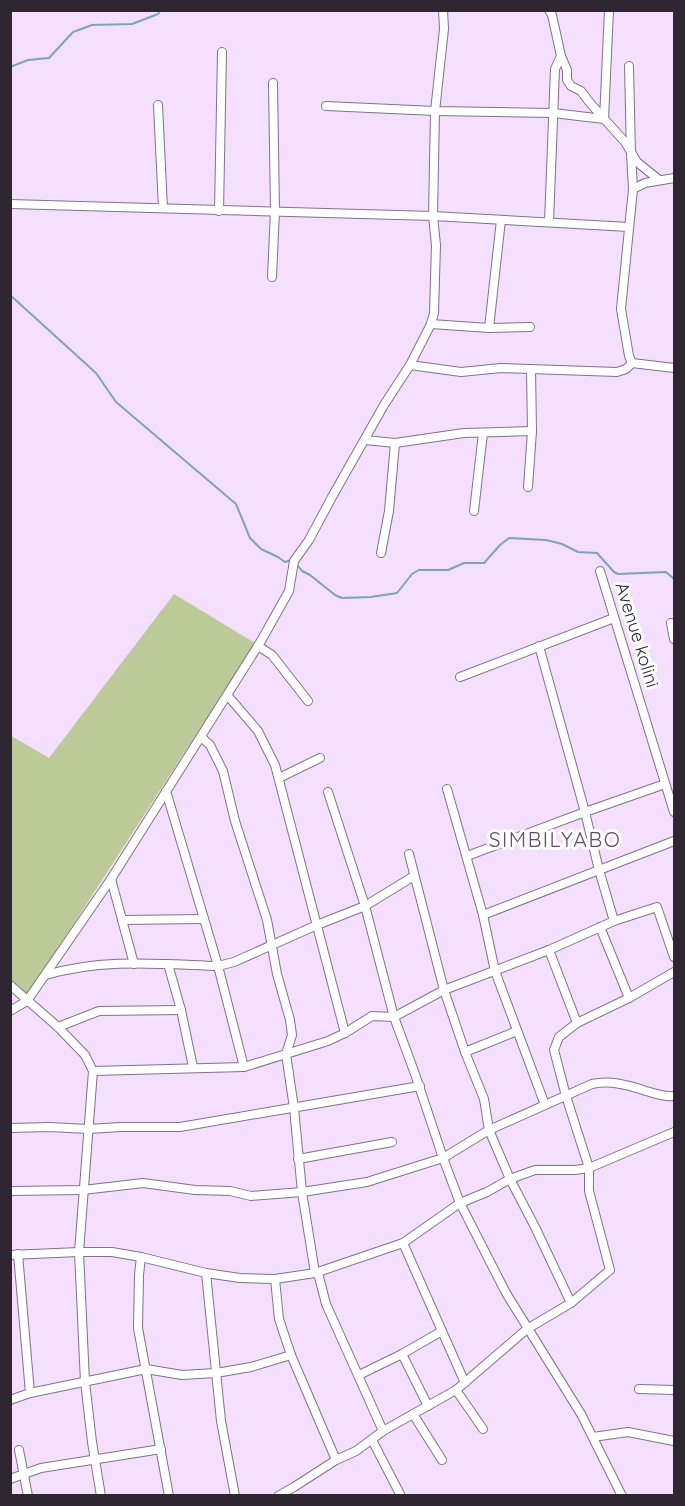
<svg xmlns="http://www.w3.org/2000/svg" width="685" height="1506" font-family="Quicksand,sans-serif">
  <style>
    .green { fill: #bcca9a }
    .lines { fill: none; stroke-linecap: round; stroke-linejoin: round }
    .stream { stroke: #80a1bc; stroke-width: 2 }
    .minor-casing { stroke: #82718b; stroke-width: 10 }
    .minor { stroke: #fff; stroke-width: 8 }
    .labels { text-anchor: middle; stroke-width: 6; stroke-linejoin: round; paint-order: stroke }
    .street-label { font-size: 18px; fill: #2e2732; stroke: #fff }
    .quarter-label { font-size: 21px; letter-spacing: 1.5px; fill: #5e4e67; stroke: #fff }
  </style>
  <rect width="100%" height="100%" fill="#f4e0fe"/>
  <polygon class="green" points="174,594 255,643 26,998 11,982 10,735 49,758"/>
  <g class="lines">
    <g class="stream">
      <polyline points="10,67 28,60 49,58 73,32 92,25 132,24 158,14 161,10"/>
      <polyline points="10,295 96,373 116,402 236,504 250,538 261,549 278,557 285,562 291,560"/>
      <polyline points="295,564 298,566 302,571 310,575 335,595 342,598 371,597 397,593 412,574 419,570 448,570 464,563 484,563 500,545 509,538 546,540 562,544 578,552 597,553 614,572 618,574 666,572 674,579"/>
    </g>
    <defs>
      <g id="minor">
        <polyline points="549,10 552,15 561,56 567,70 567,80 571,86 581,91 590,103 625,142 637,162 658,179"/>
        <polyline points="629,66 631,154 633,189 621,309 629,356 632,363"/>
        <polyline points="158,105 163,208"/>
        <polyline points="326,106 435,111 553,113 604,119 609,10"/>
        <polyline points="633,189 645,183 674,178"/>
        <polyline points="10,204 433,216 629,227"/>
        <polyline points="219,211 222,52"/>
        <polyline points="549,222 555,69 561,56"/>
        <polyline points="272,277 275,211 273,83"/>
        <polyline points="431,324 489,328 530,327"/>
        <polyline points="489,328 501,220"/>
        <polyline points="632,363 674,368"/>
        <polyline points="410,365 461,372 501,368 617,372 626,369 632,363"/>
        <polyline points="365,440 395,443 464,433 532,431"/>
        <polyline points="528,487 532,431 531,369"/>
        <polyline points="474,511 483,433"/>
        <polyline points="381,553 389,511 395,443"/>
        <polyline points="600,571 674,812"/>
        <polyline points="671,623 674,639"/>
        <polyline points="258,646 272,655 308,701"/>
        <polyline points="539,646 585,812 599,870 614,921"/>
        <polyline points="460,677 614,618"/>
        <polyline points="228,696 258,731 275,765 345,1033"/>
        <polyline points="201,737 210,745 223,771 235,821 267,920 277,974 290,1020 292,1035 286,1054 294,1108 302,1192 315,1273"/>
        <polyline points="279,778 320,758"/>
        <polyline points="447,789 483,915 495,971 545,1105"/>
        <polyline points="166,791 218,966 244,1067"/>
        <polyline points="328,792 365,906 394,1017 415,1074 443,1158 460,1203 506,1293 581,1414 622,1496"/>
        <polyline points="409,854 444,990 465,1052 484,1099 489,1130 510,1179 535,1227 571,1303"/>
        <polyline points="467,856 585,812 665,784"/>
        <polyline points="111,879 134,964"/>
        <polyline points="483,915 674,841"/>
        <polyline points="122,920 204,919"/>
        <polyline points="600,927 629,998"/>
        <polyline points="549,950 577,1023"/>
        <polyline points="168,964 181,1010 193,1067"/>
        <path d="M46 975C102 958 160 964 218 966L234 962 317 925 365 906 414 876"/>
        <polyline points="10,985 58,1027 85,1055 93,1071 79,1252 85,1382 92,1442 101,1496"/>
        <polyline points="10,1011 27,1001 111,879 261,641 289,591 294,561 309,540 332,497 384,405 410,365 431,324 434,313 436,245 433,216 435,111 444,29 443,10"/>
        <polyline points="58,1027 99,1011 181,1010"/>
        <polyline points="465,1052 517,1031"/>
        <polyline points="93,1071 244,1067 328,1041 345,1033 372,1016 394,1017 444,990 549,950 614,921 657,907 674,957"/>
        <polyline points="10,1128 50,1127 88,1129 121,1127 180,1127 420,1086"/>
        <polyline points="298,1159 392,1142"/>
        <path d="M10 1191 83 1190 143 1183 195 1190 230 1191 251 1196 302 1192 367 1182 443 1158 489 1130 592 1084C610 1080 628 1085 646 1091 657 1094 663 1097 674 1096"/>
        <polyline points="403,1243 465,1383"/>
        <polyline points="18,1254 30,1393"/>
        <polyline points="10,1255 79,1252 112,1252 141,1257 206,1273 240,1278 275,1279 315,1273 403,1243 460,1203 487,1192 510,1179 535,1170 575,1170 589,1168 674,1132"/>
        <polyline points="141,1257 139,1275 138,1328 169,1496"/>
        <polyline points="206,1273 221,1421 235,1496"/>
        <polyline points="318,1273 326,1304 383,1431"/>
        <polyline points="275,1279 279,1319 291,1355 336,1460"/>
        <polyline points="402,1354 428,1406"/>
        <polyline points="359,1375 402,1354 442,1331"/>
        <polyline points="639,1389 674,1390"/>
        <polyline points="456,1390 483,1429"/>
        <polyline points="10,1400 30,1393 146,1369 182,1375 216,1373 251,1367 291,1355"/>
        <polyline points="413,1414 442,1460"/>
        <polyline points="593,1437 628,1432 674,1441"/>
        <polyline points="372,1440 401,1496"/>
        <polyline points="19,1450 28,1496"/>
        <polyline points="10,1479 41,1468 161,1449"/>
        <polyline points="278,1496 294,1487 336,1460 356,1451 383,1431 456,1390 527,1329 571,1303 610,1270 589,1191 589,1168 566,1096 554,1050 559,1037 577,1023 629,998 674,972"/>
      </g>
    </defs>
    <use href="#minor" class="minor-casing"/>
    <use href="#minor" class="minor"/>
  </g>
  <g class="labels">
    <g class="street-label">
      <text transform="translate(637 635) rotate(73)" y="6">Avenue kolini</text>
    </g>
    <g class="quarter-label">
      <text x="555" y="847">SIMBILYABO</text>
    </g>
  </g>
  <rect width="685" height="1506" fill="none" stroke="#2e2732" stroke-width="24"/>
</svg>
